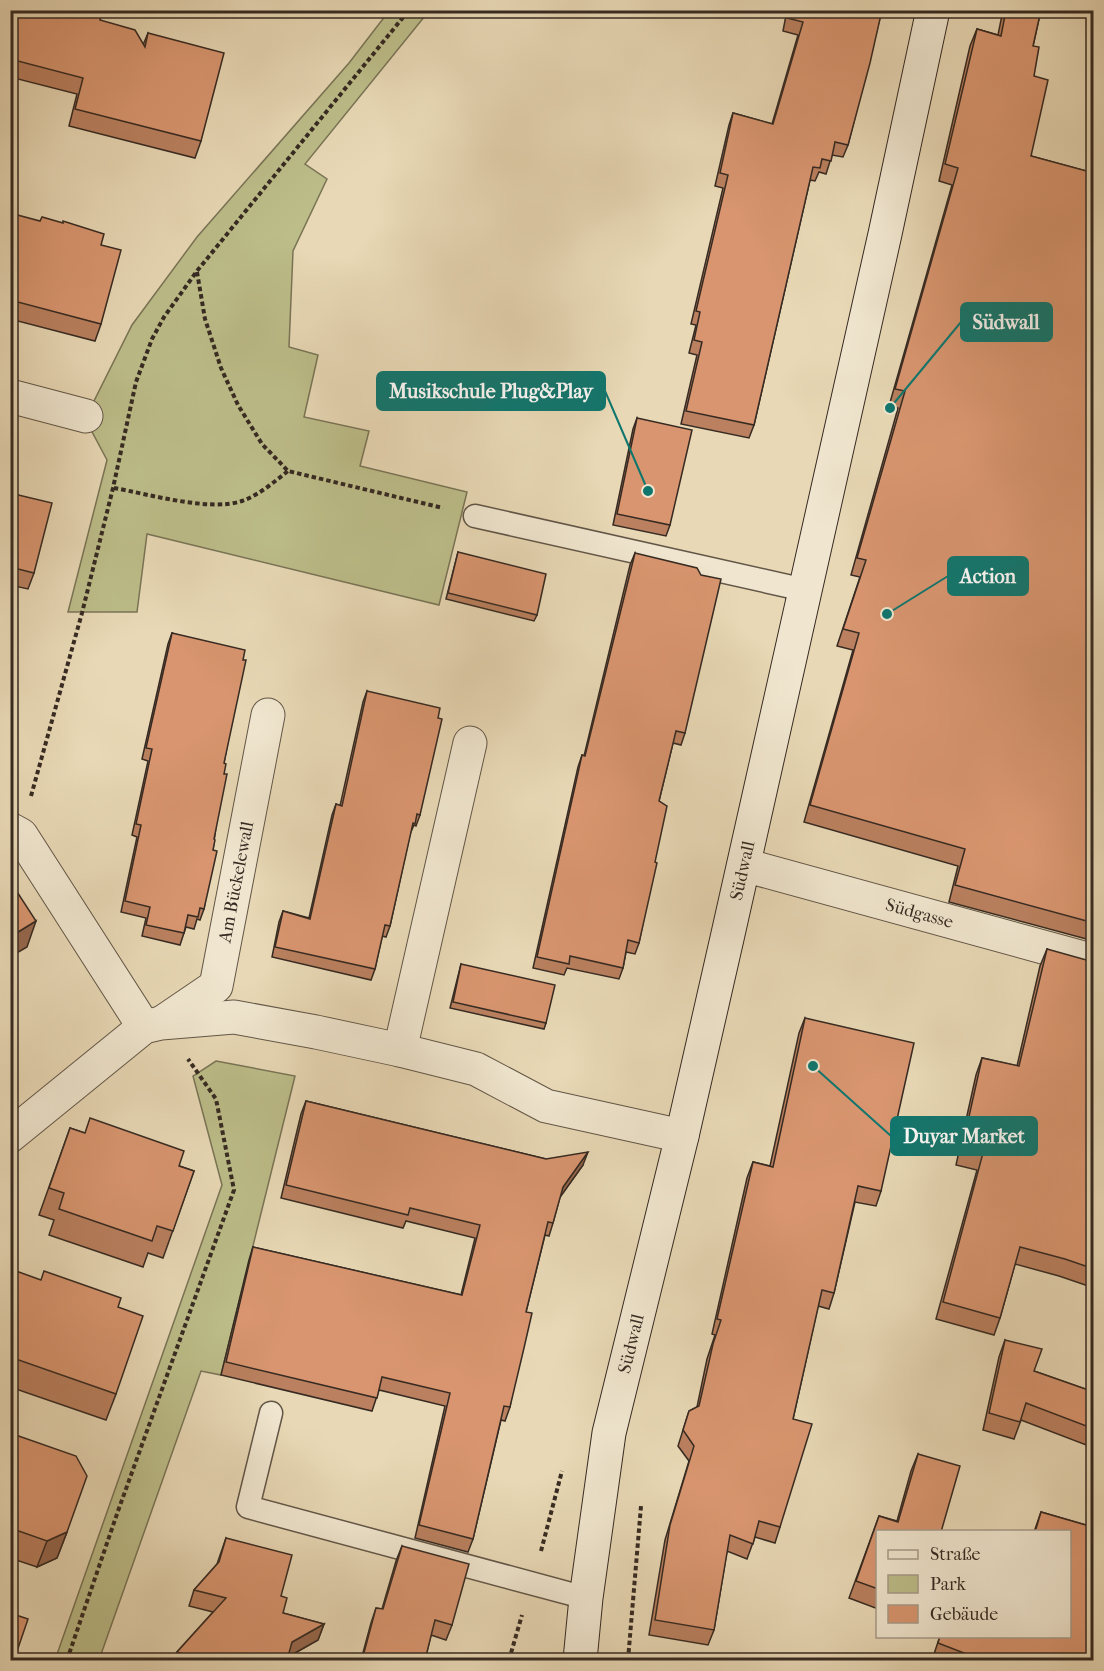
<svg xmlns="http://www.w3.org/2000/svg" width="1104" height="1671" font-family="'IM FELL French Canon',serif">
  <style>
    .green { fill: #bcbd89; stroke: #797456; stroke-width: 1.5 }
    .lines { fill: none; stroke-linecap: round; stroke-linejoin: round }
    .lane-casing { stroke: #625647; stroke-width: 25 }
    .street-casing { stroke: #625647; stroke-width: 35 }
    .secondary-casing { stroke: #362a22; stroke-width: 35 }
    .path { stroke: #362a22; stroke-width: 4; stroke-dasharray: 4.5 3; stroke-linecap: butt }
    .lane { stroke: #f0e6cf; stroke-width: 22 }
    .street { stroke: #f0e6cf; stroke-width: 33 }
    .secondary { stroke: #f0e6cf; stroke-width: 33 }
    .wall { fill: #ba805f; stroke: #362a22; stroke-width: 1.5 }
    .shaded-wall { fill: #97684e; stroke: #362a22; stroke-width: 1.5 }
    .building { fill: #d8956f; stroke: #362a22; stroke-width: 1.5 }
    .labels { text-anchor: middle; stroke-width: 5; stroke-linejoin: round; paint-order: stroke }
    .street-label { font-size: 18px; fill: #362a22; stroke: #f0e6cf }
    .leader { fill: none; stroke: #0f766e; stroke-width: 2 }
    .callout-dot { fill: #0f766e; stroke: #f0e6cf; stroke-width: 2 }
    .callout { fill: #0f766e; stroke: #0f766e; stroke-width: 2 }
    .callout-label { font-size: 20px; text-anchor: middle; font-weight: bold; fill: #fff }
  </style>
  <rect width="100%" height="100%" fill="#e8d8b5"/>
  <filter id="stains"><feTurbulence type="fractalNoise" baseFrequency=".00333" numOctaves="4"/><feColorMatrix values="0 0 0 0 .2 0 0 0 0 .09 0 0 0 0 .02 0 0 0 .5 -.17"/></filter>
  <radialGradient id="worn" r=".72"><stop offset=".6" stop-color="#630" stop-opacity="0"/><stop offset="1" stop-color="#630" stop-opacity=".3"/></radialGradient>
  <g class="green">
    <polygon points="389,11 429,11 305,164 327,179 293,251 289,347 318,355 304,417 369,431 360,466 467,492 439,605 147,534 137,612 68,612 107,460 90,428 93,403 132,325 197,237 349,63"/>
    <polygon points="216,1061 295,1076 221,1375 201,1371 99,1660 55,1660 222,1185 193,1076"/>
  </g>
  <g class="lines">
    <defs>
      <g id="lane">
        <polyline points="475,516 805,590"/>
        <polyline points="271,1413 248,1507 586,1598"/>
      </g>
      <g id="street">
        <polyline points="10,396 86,416"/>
        <polyline points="10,829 21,835 144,1027"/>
        <path id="s1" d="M744 865 1094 961"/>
        <path id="s2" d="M163 1022 216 986 268 715"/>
        <polyline points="400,1050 470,743"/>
        <polyline points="10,1136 144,1027 161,1023 234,1017 316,1032 400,1050 476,1069 546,1106 682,1136"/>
      </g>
      <g id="secondary">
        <path id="s3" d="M580 1660 586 1598 609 1433 682 1136 728 934 885 234 933 10"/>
      </g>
    </defs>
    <use href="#lane" class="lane-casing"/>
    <use href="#street" class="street-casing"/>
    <use href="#secondary" class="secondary-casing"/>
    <g class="path">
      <polyline points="197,272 205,319 221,368 238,405 262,444 288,471 443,508"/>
      <path d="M114 488C148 494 210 512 242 501 259 495 274 482 288 471"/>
      <polyline points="31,796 82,613 113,488 136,382 152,339 164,317 197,271 409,10"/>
      <polyline points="541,1551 562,1471"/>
      <polyline points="67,1660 118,1511 234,1190 216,1099 188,1059"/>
      <polyline points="509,1660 522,1615"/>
      <polyline points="628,1660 641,1506"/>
    </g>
    <use href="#lane" class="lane"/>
    <use href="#street" class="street"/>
    <use href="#secondary" class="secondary"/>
  </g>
  <g class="wall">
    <polygon points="10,10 100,20 143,45 148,33 201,141 195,158 69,126 77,94 10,77"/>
    <polygon points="787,10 882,10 848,145 843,157 832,155 826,174 819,172 815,181 810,180 754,425 749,438 681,424 697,355 689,353 696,325 691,324 723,188 715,186 729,125 733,113 772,124 798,35 783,31"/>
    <polygon points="1003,10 1041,10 1033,46 1034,76 1031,156 1094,173 1094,941 949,902 958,866 804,822 853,650 837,646 860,577 851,575 898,408 889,406 952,185 939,181 970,46 977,29 998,35"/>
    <polygon points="10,213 101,245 101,324 95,341 10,319"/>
    <polygon points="637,418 670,525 666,536 613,525 633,429"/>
    <polygon points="10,493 34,573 28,589 10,585"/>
    <polygon points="458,552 537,615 534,621 446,599"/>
    <polygon points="635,553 685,733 681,745 673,743 659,801 655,862 639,943 635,954 626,952 623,968 619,979 567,968 564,975 533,968 578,767 582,755 584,756 630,565"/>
    <polygon points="172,633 243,660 224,763 213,850 204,909 200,920 197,919 194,929 186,927 180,945 142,936 146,918 121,912 137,837 132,835 148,761 142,759 168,644"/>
    <polygon points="367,691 420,815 416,826 414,825 410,834 390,926 386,937 382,936 375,969 371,980 272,957 279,922 283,911 309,918 332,815 336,804 340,806 363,702"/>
    <polygon points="1047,949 1087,972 1094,974 1094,1288 1059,1276 1015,1264 1000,1318 994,1335 936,1319 977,1170 956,1165 976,1075 982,1058 1017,1066 1040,966"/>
    <polygon points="461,964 546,1023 544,1029 450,1008"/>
    <polygon points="805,1018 881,1191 876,1206 855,1202 834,1293 829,1309 818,1306 793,1419 780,1527 775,1543 755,1537 747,1559 727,1551 714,1630 708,1645 649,1635 665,1540 689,1461 678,1446 689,1411 697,1407 707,1359 715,1335 712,1334 747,1178 753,1162 770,1166 799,1033"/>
    <polygon points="306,1101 546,1159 583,1165 560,1197 553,1223 549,1236 545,1235 526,1312 510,1407 505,1421 501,1420 473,1539 468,1552 415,1538 445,1406 379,1390 372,1411 221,1375 249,1260 253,1247 461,1295 475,1238 406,1221 403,1228 281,1198 301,1114"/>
    <polygon points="70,1128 194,1171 163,1258 148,1253 143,1267 49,1235 54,1220 39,1215"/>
    <polygon points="10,1285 118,1307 116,1394 106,1420 10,1387"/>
    <polygon points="1005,1340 1034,1371 1094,1392 1094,1448 1021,1420 1014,1439 983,1430 999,1357"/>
    <polygon points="10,1433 67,1532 57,1558 37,1567 10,1558"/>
    <polygon points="918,1454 941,1532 878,1532 878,1609 849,1598 879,1516 897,1521 911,1471"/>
    <polygon points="1041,1512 1086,1525 1094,1660 932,1660 940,1636 1070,1532 1034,1532"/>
    <polygon points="226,1538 281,1596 283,1613 324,1624 318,1640 288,1657 287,1660 174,1660 177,1652 213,1612 189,1606 194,1590 217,1564"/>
    <polygon points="402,1546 452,1625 446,1640 431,1635 425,1660 361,1660 371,1623 376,1608 382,1609 396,1561"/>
  </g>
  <g class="shaded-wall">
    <polygon points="36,921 27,947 10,957 10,937"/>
    <polygon points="588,1152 583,1165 558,1200 563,1187"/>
    <polygon points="67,1532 57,1558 37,1567 47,1541"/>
    <polygon points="324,1624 318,1640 286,1658 292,1642"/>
  </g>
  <g class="building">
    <polygon points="10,10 102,10 100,20 135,30 145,47 148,33 224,53 201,141 75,109 83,78 10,59"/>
    <polygon points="789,10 882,10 870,63 848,145 835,142 831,161 822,159 820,168 813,167 754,425 686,411 702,342 694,340 700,312 696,311 728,175 720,173 733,113 773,124 803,22 787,18"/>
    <polygon points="1006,10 1041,10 1033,46 1039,47 1034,76 1048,80 1031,156 1094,173 1094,923 955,885 965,849 810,805 859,633 843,629 866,560 857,558 905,391 895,389 958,168 945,164 977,29 1001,36"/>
    <polygon points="10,213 40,221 42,217 63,223 63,221 104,234 101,245 121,250 101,324 10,300"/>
    <polygon points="637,418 692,430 670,525 617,514"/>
    <polygon points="10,470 16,471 10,492"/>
    <polygon points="10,493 52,503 34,573 10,567"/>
    <polygon points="458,552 546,574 537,615 448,593"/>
    <polygon points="635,553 697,568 701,575 721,579 685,733 676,731 659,801 667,806 655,862 657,863 639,943 628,940 623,968 570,956 569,964 537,957 582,755 585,756"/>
    <polygon points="172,633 245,650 243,660 246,660 224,763 226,764 224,774 227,774 214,839 215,840 213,850 217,851 204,909 200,908 198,917 188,915 184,933 146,925 150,907 125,901 141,825 136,824 152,749 146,748"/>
    <polygon points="367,691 440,708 438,718 442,719 420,815 417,814 415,824 413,823 390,926 385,925 375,969 275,947 283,911 310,919 336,804 342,806"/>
    <polygon points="10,881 36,921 10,937"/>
    <polygon points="10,940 14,946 10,949"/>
    <polygon points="1047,949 1090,961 1087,972 1094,974 1094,1269 1065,1259 1020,1247 1000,1318 943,1302 983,1153 962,1148 982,1058 1019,1066"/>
    <polygon points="461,964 555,985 546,1023 453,1002"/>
    <polygon points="805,1018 914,1043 881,1191 858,1186 834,1293 822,1290 793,1419 812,1424 780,1527 759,1521 753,1544 730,1535 714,1630 655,1620 670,1525 694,1446 683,1430 689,1411 699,1406 713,1344 721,1320 717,1319 753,1162 773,1167"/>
    <polygon points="306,1101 546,1159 588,1152 563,1187 553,1223 548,1222 526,1312 532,1313 524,1348 510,1407 504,1406 473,1539 419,1525 450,1393 382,1377 377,1398 226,1362 253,1247 462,1295 480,1225 410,1208 408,1215 286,1185"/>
    <polygon points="90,1118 184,1151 179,1166 194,1171 173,1231 157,1226 152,1241 59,1209 64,1193 49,1188 70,1128 85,1133"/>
    <polygon points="16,1271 41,1280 44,1271 121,1298 118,1307 143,1316 116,1394 10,1357 10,1286"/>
    <polygon points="1005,1340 1042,1349 1034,1371 1094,1392 1094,1429 1026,1403 1020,1422 989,1413"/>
    <polygon points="10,1433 76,1456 87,1476 67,1532 47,1541 10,1528"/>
    <polygon points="918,1454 960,1466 941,1532 878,1532 878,1589 856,1581 879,1516 898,1522"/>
    <polygon points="1094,1508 1094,1660 982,1660 938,1643 940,1636 1070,1636 1070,1532 1035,1532 1041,1512 1086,1525"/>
    <polygon points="226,1538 292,1555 281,1596 287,1598 283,1613 324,1624 292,1642 287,1660 192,1660 193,1657 177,1652 226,1598 194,1590 219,1562"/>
    <polygon points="402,1546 469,1564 452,1625 435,1620 425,1660 362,1660 376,1608 383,1609"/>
    <polygon points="10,1613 28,1619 14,1660 10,1660"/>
  </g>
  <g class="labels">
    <g class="street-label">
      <text dy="6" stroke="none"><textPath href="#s3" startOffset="807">Südwall</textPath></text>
      <text dy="6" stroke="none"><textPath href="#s2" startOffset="170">Am Bückelewall</textPath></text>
      <text dy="6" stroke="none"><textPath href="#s1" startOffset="182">Südgasse</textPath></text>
      <text dy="6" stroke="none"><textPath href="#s3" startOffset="321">Südwall</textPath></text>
    </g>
  </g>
  <path class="leader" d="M890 408L961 322M648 491L605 391M887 614L948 576M813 1066L891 1136"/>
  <g class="callout-dot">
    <circle cx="890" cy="408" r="6"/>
    <circle cx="648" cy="491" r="6"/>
    <circle cx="887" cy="614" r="6"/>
    <circle cx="813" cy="1066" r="6"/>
  </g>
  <g class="callout">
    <rect x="961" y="303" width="91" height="38" rx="6"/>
    <rect x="377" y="372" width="228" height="38" rx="6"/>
    <rect x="948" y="557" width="80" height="38" rx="6"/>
    <rect x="891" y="1117" width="146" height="38" rx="6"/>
  </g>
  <g class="callout-label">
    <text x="1006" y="329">Südwall</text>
    <text x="491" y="398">Musikschule Plug&amp;Play</text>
    <text x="988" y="583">Action</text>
    <text x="964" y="1143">Duyar Market</text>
  </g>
  <rect width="1104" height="1671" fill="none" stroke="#e8d8b5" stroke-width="36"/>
  <rect x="12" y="12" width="1080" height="1647" fill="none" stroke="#362a22" stroke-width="3"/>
  <rect x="18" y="18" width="1068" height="1635" fill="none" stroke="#362a22" stroke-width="1.5"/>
  <rect x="876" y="1530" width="195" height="108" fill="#f0e6cf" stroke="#a69b8a" stroke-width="1.5"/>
  <rect x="888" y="1550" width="30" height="9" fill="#f0e6cf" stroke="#a69b8a" stroke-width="1.5"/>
  <text x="930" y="1560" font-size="18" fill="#362a22">Straße</text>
  <rect x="888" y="1575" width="30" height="18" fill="#bcbd89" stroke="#a69b8a" stroke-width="1.5"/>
  <text x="930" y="1590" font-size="18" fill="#362a22">Park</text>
  <rect x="888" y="1605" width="30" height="18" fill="#d8956f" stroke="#a69b8a" stroke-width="1.5"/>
  <text x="930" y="1620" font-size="18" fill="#362a22">Gebäude</text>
  <rect width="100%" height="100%" filter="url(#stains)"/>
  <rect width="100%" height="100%" fill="url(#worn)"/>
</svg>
